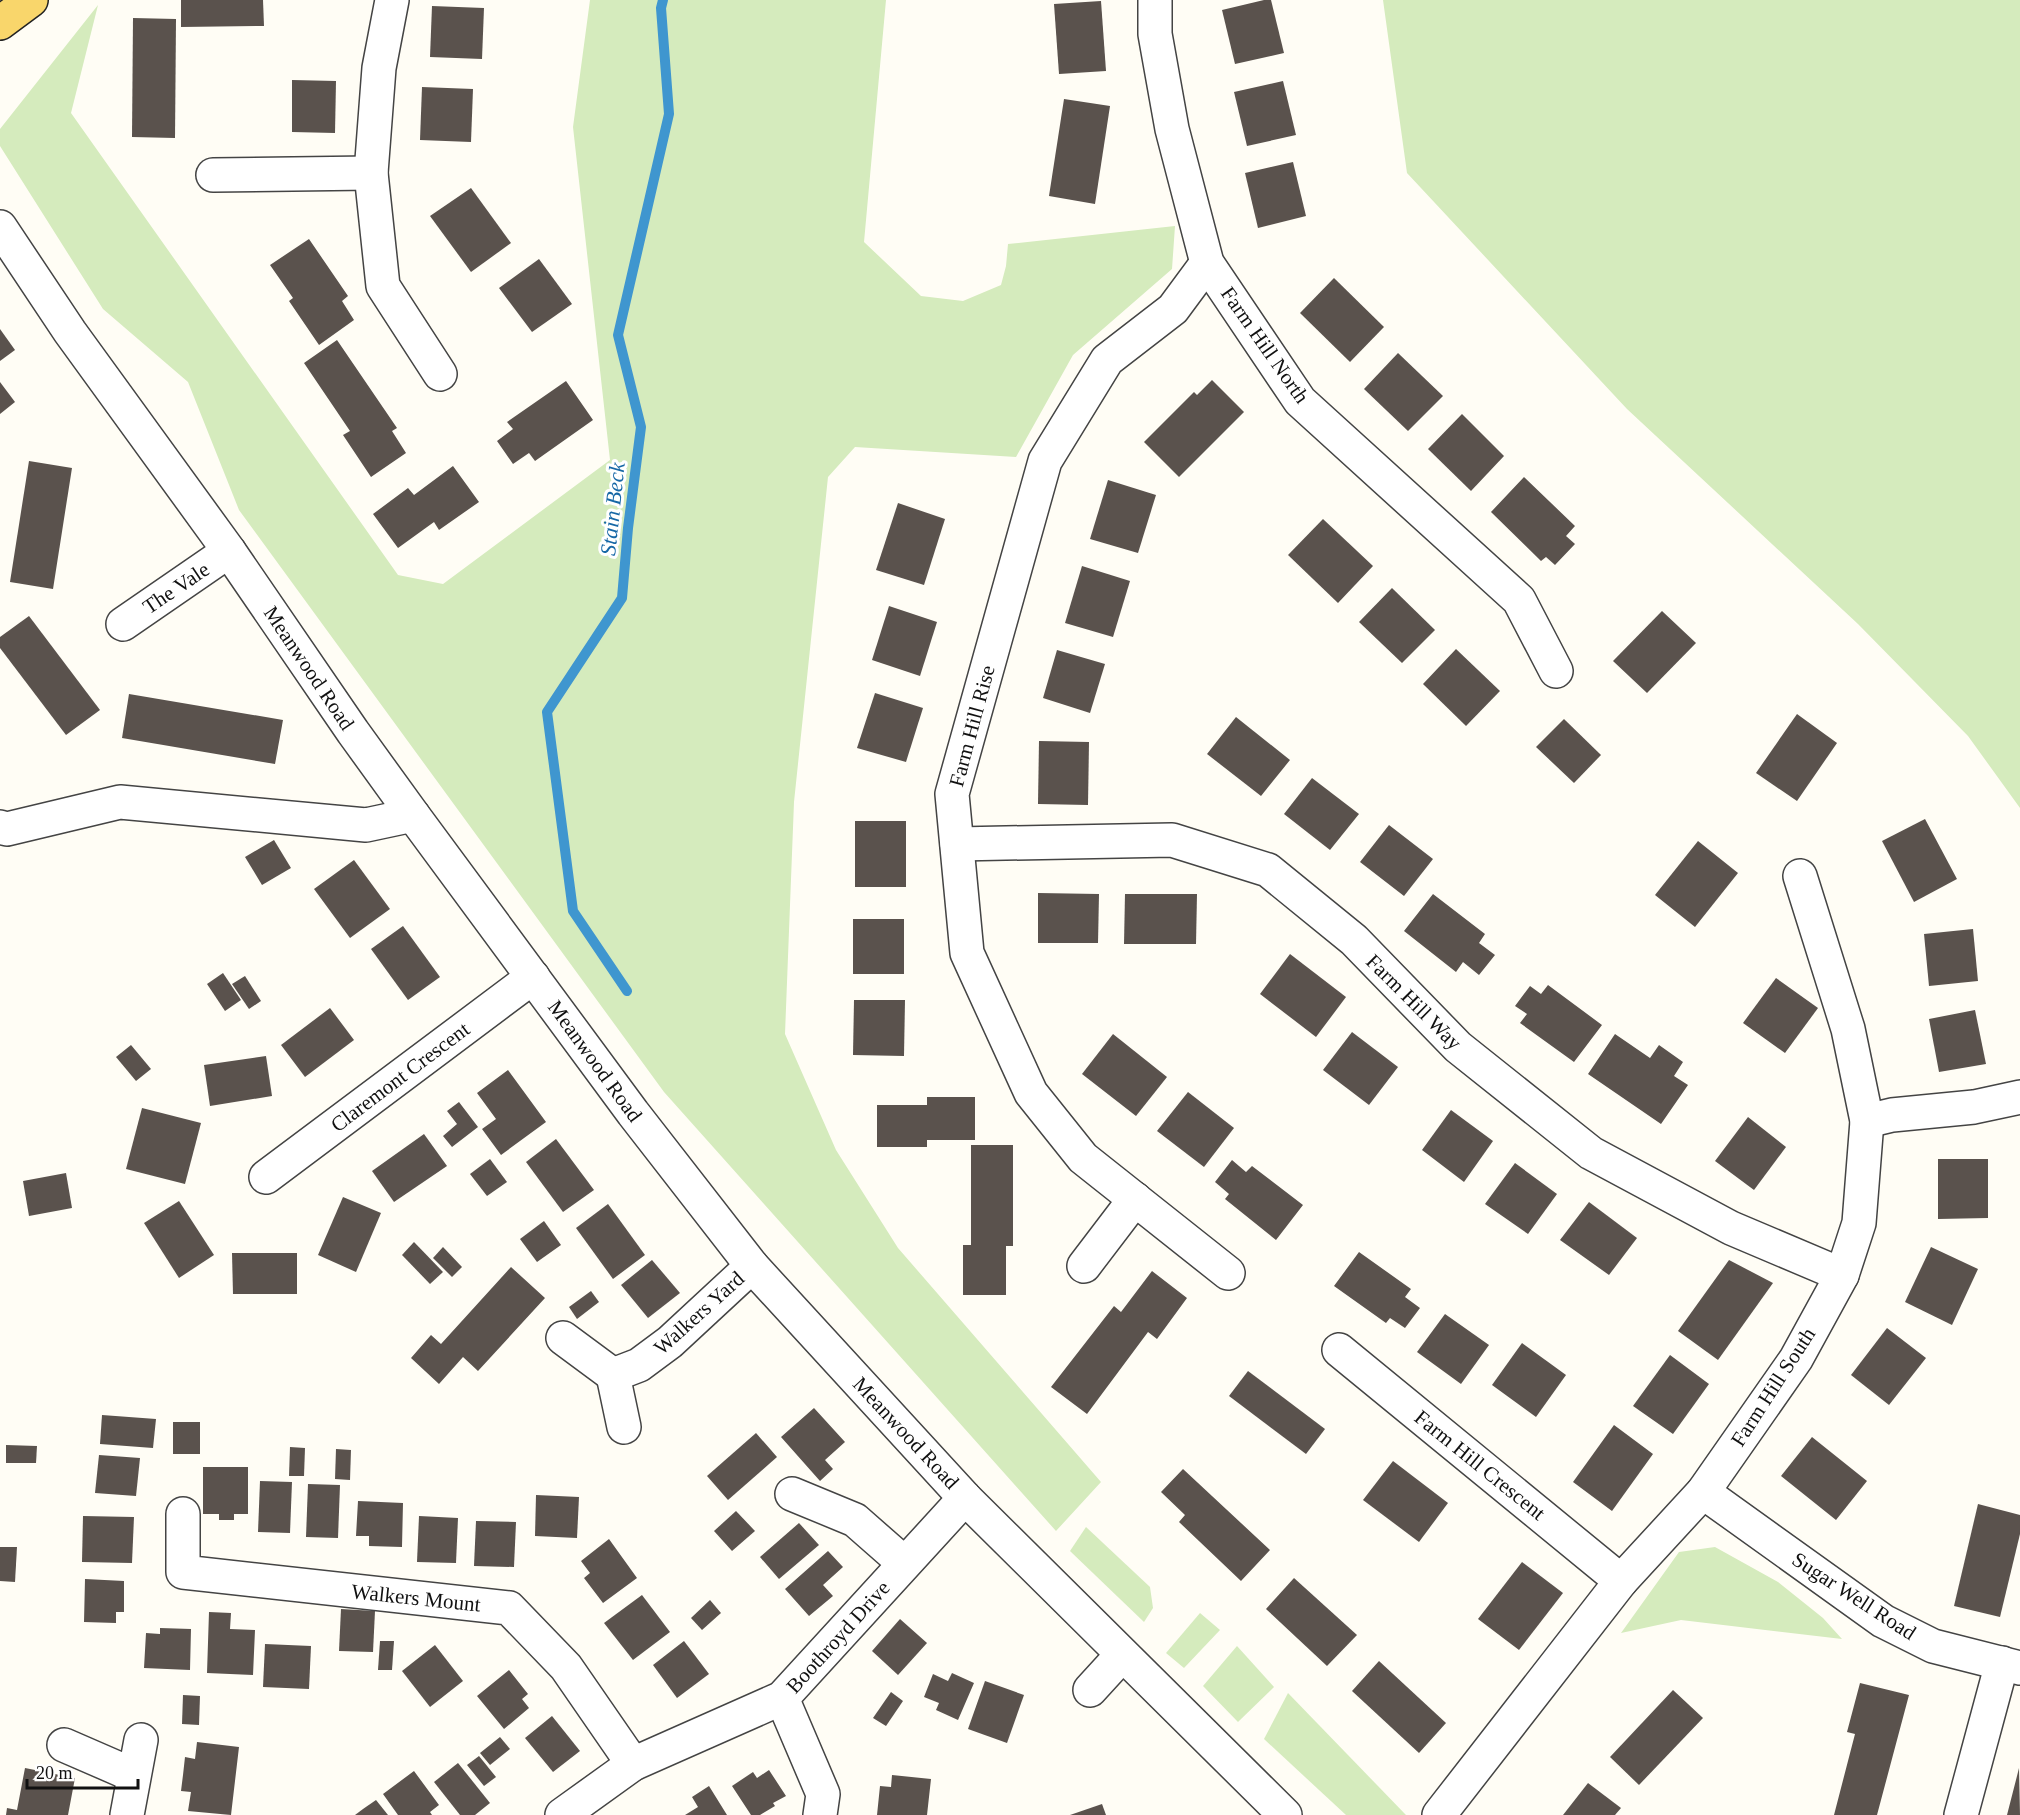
<svg xmlns="http://www.w3.org/2000/svg" width="2020" height="1815" font-family="'Times New Roman',serif">
  <style>
    .green { fill: #d5ebbd }
    .lines { fill: none; stroke-linecap: round; stroke-linejoin: round }
    .stream { stroke: #3f96cf; stroke-width: 10 }
    .building { fill: #5a524d }
    .minor-casing { stroke: #444; stroke-width: 36 }
    .major-casing { stroke: #222; stroke-width: 36 }
    .minor { stroke: #fff; stroke-width: 33 }
    .major { stroke: #f9d66b; stroke-width: 33 }
    .labels { text-anchor: middle; stroke-width: 6; stroke-linejoin: round; paint-order: stroke }
    .street-label { font-size: 21px; fill: #111; stroke: #fff }
    .water-label { font-size: 22px; font-style: italic; fill: #1768a6; stroke: #fff }
  </style>
  <rect width="100%" height="100%" fill="#fffdf5"/>
  <g class="green">
    <polygon points="590,0 886,0 864,242 921,296 963,301 1001,285 1006,266 1008,244 1175,226 1172,269 1073,355 1016,457 855,447 828,477 794,802 785,1034 836,1150 898,1248 1101,1482 1056,1531 664,1092 239,510 188,382 103,309 0,146 0,129 98,5 71,113 398,575 443,584 610,460 573,127"/>
    <polygon points="1383,0 2020,0 2020,808 1968,736 1858,624 1627,409 1407,173"/>
    <polygon points="1086,1527 1150,1587 1153,1608 1144,1622 1070,1551"/>
    <polygon points="1715,1547 1778,1582 1823,1618 1842,1639 1681,1620 1621,1633 1679,1552"/>
    <polygon points="1200,1613 1220,1630 1184,1668 1166,1653"/>
    <polygon points="1237,1646 1274,1687 1238,1722 1203,1686"/>
    <polygon points="1288,1693 1406,1815 1346,1815 1264,1739"/>
  </g>
  <g class="lines">
    <polyline class="stream" points="627,991 573,911 547,712 622,598 628,528 641,427 618,335 669,114 661,8 663,0"/>
  </g>
  <g class="building">
    <polygon points="181,0 263,0 264,26 181,27"/>
    <polygon points="1264,0 1271,0 1284,53 1235,64 1222,10"/>
    <polygon points="1101,1 1106,71 1059,74 1054,4"/>
    <polygon points="432,6 484,8 482,59 430,57"/>
    <polygon points="133,18 176,19 175,138 132,137"/>
    <polygon points="292,80 336,81 335,133 292,132"/>
    <polygon points="1283,81 1296,135 1247,146 1234,92"/>
    <polygon points="422,87 473,89 471,142 420,140"/>
    <polygon points="1064,99 1110,106 1095,204 1049,196"/>
    <polygon points="1293,162 1306,216 1258,228 1245,173"/>
    <polygon points="471,188 511,243 471,272 430,216"/>
    <polygon points="309,239 348,296 342,301 354,320 319,345 289,301 293,298 270,265"/>
    <polygon points="539,259 572,304 532,332 499,288"/>
    <polygon points="1334,278 1384,327 1350,362 1300,313"/>
    <polygon points="0,329 15,350 0,361"/>
    <polygon points="337,340 397,428 392,431 406,453 371,477 343,435 350,431 304,363"/>
    <polygon points="1398,353 1443,396 1408,431 1364,389"/>
    <polygon points="1212,380 1244,412 1179,477 1144,442 1194,392 1197,395"/>
    <polygon points="566,381 593,420 535,461 529,453 513,464 497,441 513,429 507,422"/>
    <polygon points="0,382 15,402 0,414"/>
    <polygon points="1462,414 1504,456 1471,491 1428,449"/>
    <polygon points="29,461 72,468 53,589 10,582"/>
    <polygon points="453,466 479,502 439,530 434,522 398,548 373,514 408,488 414,495"/>
    <polygon points="1524,477 1575,526 1566,536 1575,544 1555,565 1546,557 1541,561 1491,512"/>
    <polygon points="1108,480 1156,495 1138,553 1090,539"/>
    <polygon points="898,503 945,519 924,585 876,570"/>
    <polygon points="1323,519 1373,566 1338,603 1288,555"/>
    <polygon points="1082,566 1130,581 1113,637 1065,623"/>
    <polygon points="1392,588 1435,630 1402,663 1359,622"/>
    <polygon points="889,606 937,622 920,676 872,660"/>
    <polygon points="1662,611 1696,643 1647,693 1613,661"/>
    <polygon points="29,616 100,710 66,735 0,648 0,637"/>
    <polygon points="1456,649 1500,691 1466,726 1423,684"/>
    <polygon points="1057,650 1105,664 1090,713 1043,698"/>
    <polygon points="875,693 923,708 906,762 857,748"/>
    <polygon points="129,694 283,720 275,764 122,738"/>
    <polygon points="1797,714 1837,743 1797,801 1756,773"/>
    <polygon points="1236,717 1290,760 1261,796 1207,754"/>
    <polygon points="1564,719 1601,755 1574,783 1536,747"/>
    <polygon points="1039,741 1089,742 1088,805 1038,804"/>
    <polygon points="1312,778 1359,814 1330,850 1284,814"/>
    <polygon points="1925,819 1957,879 1914,902 1882,841"/>
    <rect x="855" y="821" width="51" height="66"/>
    <polygon points="1389,825 1433,859 1404,896 1360,862"/>
    <polygon points="274,840 291,868 262,885 245,857"/>
    <polygon points="1698,841 1738,873 1695,927 1655,895"/>
    <polygon points="354,860 390,909 350,938 314,889"/>
    <polygon points="1038,893 1099,894 1098,943 1038,943"/>
    <polygon points="1125,894 1197,894 1196,944 1124,944"/>
    <polygon points="1433,894 1485,934 1479,943 1495,955 1479,975 1463,962 1456,972 1404,931"/>
    <rect x="853" y="919" width="51" height="55"/>
    <polygon points="403,926 440,977 408,1000 371,949"/>
    <polygon points="1973,929 1978,981 1929,986 1924,934"/>
    <polygon points="1290,954 1346,997 1316,1037 1260,994"/>
    <polygon points="223,973 241,1000 225,1011 207,984"/>
    <polygon points="245,976 261,1001 249,1009 232,984"/>
    <polygon points="1776,978 1818,1008 1785,1053 1743,1023"/>
    <polygon points="1548,985 1602,1025 1574,1062 1520,1023 1527,1014 1515,1006 1530,986 1541,994"/>
    <polygon points="854,1000 905,1000 904,1056 853,1055"/>
    <polygon points="330,1008 354,1040 305,1077 281,1045"/>
    <polygon points="1975,1010 1986,1064 1939,1072 1929,1019"/>
    <polygon points="1352,1032 1398,1067 1369,1105 1323,1070"/>
    <polygon points="1113,1034 1167,1077 1136,1116 1082,1074"/>
    <polygon points="1615,1034 1650,1058 1659,1045 1683,1062 1674,1076 1688,1085 1661,1124 1588,1074"/>
    <polygon points="131,1045 151,1069 136,1081 116,1057"/>
    <polygon points="266,1056 272,1096 210,1106 204,1065"/>
    <polygon points="508,1070 546,1122 501,1155 482,1129 496,1119 477,1093"/>
    <polygon points="1188,1092 1234,1128 1204,1167 1157,1131"/>
    <polygon points="927,1097 975,1097 975,1140 927,1140 927,1147 877,1147 877,1105 927,1105"/>
    <polygon points="459,1102 478,1127 452,1147 443,1136 457,1124 447,1111"/>
    <polygon points="142,1108 201,1123 185,1184 126,1169"/>
    <polygon points="1451,1110 1493,1141 1464,1182 1422,1150"/>
    <polygon points="1748,1117 1786,1147 1754,1190 1715,1161"/>
    <polygon points="424,1134 447,1166 394,1202 372,1171"/>
    <polygon points="556,1139 594,1190 563,1212 526,1162"/>
    <polygon points="971,1145 1013,1145 1013,1246 1006,1246 1006,1295 963,1295 963,1245 971,1245"/>
    <polygon points="490,1159 507,1182 487,1196 470,1174"/>
    <polygon points="1938,1159 1988,1159 1988,1218 1938,1219"/>
    <polygon points="1232,1160 1246,1172 1252,1166 1303,1205 1276,1240 1225,1199 1229,1194 1215,1182"/>
    <polygon points="1515,1163 1557,1194 1528,1234 1485,1204"/>
    <polygon points="66,1173 72,1208 29,1216 23,1181"/>
    <polygon points="343,1197 381,1213 356,1272 318,1255"/>
    <polygon points="179,1201 214,1255 179,1278 144,1223"/>
    <polygon points="1589,1202 1637,1238 1609,1275 1560,1240"/>
    <polygon points="608,1204 645,1255 613,1279 576,1228"/>
    <polygon points="544,1221 561,1245 537,1262 520,1239"/>
    <polygon points="414,1242 443,1272 430,1284 402,1255"/>
    <polygon points="443,1247 462,1267 452,1277 433,1258"/>
    <polygon points="1931,1247 1978,1269 1952,1325 1905,1302"/>
    <polygon points="1359,1252 1411,1289 1405,1297 1420,1308 1405,1328 1390,1318 1386,1323 1334,1286"/>
    <polygon points="232,1253 297,1253 297,1294 233,1294"/>
    <polygon points="652,1260 680,1293 648,1318 621,1285"/>
    <polygon points="1729,1260 1773,1283 1718,1360 1678,1331"/>
    <polygon points="511,1267 545,1298 478,1371 463,1357 439,1384 411,1358 431,1335 441,1344"/>
    <polygon points="1152,1271 1187,1298 1157,1339 1148,1332 1087,1414 1051,1387 1114,1306 1121,1312"/>
    <polygon points="591,1291 599,1302 577,1319 569,1307"/>
    <polygon points="1445,1314 1489,1345 1461,1384 1417,1352"/>
    <polygon points="1887,1328 1926,1358 1889,1405 1851,1375"/>
    <polygon points="1522,1343 1566,1375 1536,1417 1492,1385"/>
    <polygon points="1670,1355 1709,1384 1673,1434 1633,1406"/>
    <polygon points="1248,1371 1325,1429 1306,1454 1229,1396"/>
    <polygon points="814,1408 845,1442 825,1460 833,1469 820,1481 781,1437"/>
    <polygon points="102,1415 156,1419 153,1448 100,1444"/>
    <rect x="173" y="1422" width="27" height="32"/>
    <polygon points="1614,1425 1653,1454 1612,1511 1573,1482"/>
    <polygon points="756,1433 777,1457 728,1500 707,1476"/>
    <polygon points="1812,1437 1867,1481 1836,1520 1781,1476"/>
    <polygon points="6,1445 37,1446 36,1463 6,1463"/>
    <polygon points="290,1447 305,1448 304,1476 289,1476"/>
    <polygon points="336,1449 351,1450 350,1480 335,1479"/>
    <polygon points="99,1455 140,1458 136,1496 95,1493"/>
    <polygon points="1393,1461 1448,1503 1419,1542 1363,1500"/>
    <polygon points="203,1467 248,1467 248,1514 234,1514 234,1520 219,1520 219,1514 203,1514"/>
    <polygon points="1183,1469 1270,1550 1241,1581 1179,1522 1185,1515 1161,1492"/>
    <polygon points="260,1481 292,1482 290,1533 258,1532"/>
    <polygon points="308,1484 340,1485 338,1538 306,1537"/>
    <polygon points="536,1495 579,1497 577,1538 535,1536"/>
    <polygon points="358,1501 403,1503 402,1547 369,1546 369,1536 356,1536"/>
    <polygon points="1978,1504 2020,1515 2020,1534 2000,1617 1954,1606"/>
    <polygon points="736,1511 755,1531 732,1551 714,1531"/>
    <polygon points="83,1516 134,1517 132,1563 82,1562"/>
    <polygon points="419,1516 458,1518 456,1563 417,1562"/>
    <polygon points="476,1521 516,1522 514,1567 474,1566"/>
    <polygon points="799,1523 819,1545 779,1579 760,1557"/>
    <polygon points="609,1539 637,1578 603,1603 584,1578 590,1573 581,1561"/>
    <polygon points="0,1547 17,1547 15,1582 0,1581"/>
    <polygon points="828,1551 843,1567 823,1585 833,1596 809,1616 785,1589"/>
    <polygon points="1522,1562 1563,1593 1519,1650 1478,1619"/>
    <polygon points="1294,1578 1357,1635 1327,1666 1266,1609"/>
    <polygon points="85,1579 124,1581 124,1612 116,1612 116,1623 84,1622"/>
    <polygon points="642,1595 670,1632 633,1660 604,1623"/>
    <polygon points="710,1600 721,1613 702,1630 691,1618"/>
    <polygon points="341,1609 375,1611 373,1652 339,1651"/>
    <polygon points="209,1612 231,1613 230,1629 255,1630 253,1675 207,1673"/>
    <polygon points="900,1619 927,1643 898,1675 872,1651"/>
    <polygon points="160,1628 191,1629 190,1670 144,1668 146,1633 160,1634"/>
    <polygon points="380,1641 394,1641 392,1670 378,1670"/>
    <polygon points="684,1641 709,1674 677,1698 653,1665"/>
    <polygon points="265,1644 311,1646 309,1689 263,1687"/>
    <polygon points="435,1645 463,1681 430,1707 402,1671"/>
    <polygon points="1379,1661 1446,1723 1419,1753 1352,1691"/>
    <polygon points="509,1670 528,1694 522,1699 529,1708 504,1729 477,1696"/>
    <polygon points="952,1673 974,1683 958,1720 936,1710 939,1703 924,1697 933,1674 948,1681"/>
    <polygon points="985,1681 1024,1695 1007,1743 968,1729"/>
    <polygon points="1860,1683 1909,1695 1877,1815 1834,1815 1855,1734 1847,1732"/>
    <polygon points="1673,1690 1703,1718 1639,1785 1610,1757"/>
    <polygon points="891,1692 903,1701 886,1726 873,1718"/>
    <polygon points="183,1695 200,1696 199,1725 182,1724"/>
    <polygon points="552,1716 580,1751 553,1772 525,1738"/>
    <polygon points="500,1737 510,1749 490,1765 480,1753"/>
    <polygon points="197,1742 239,1747 231,1815 188,1811 191,1792 181,1791 183,1775 185,1757 195,1759"/>
    <polygon points="479,1756 496,1777 484,1786 467,1765"/>
    <polygon points="458,1763 490,1803 475,1815 460,1815 434,1782"/>
    <polygon points="25,1768 75,1778 68,1815 6,1815 7,1808 17,1810"/>
    <polygon points="2019,1768 2020,1815 2007,1815 2017,1776"/>
    <polygon points="769,1770 786,1796 773,1803 775,1806 760,1815 751,1815 732,1786 753,1772 757,1778"/>
    <polygon points="414,1771 439,1805 430,1812 432,1815 398,1815 383,1794"/>
    <polygon points="892,1775 931,1779 927,1815 877,1815 880,1786 891,1787"/>
    <polygon points="1588,1783 1621,1808 1615,1815 1563,1815"/>
    <polygon points="709,1786 727,1815 685,1815 698,1807 692,1797"/>
    <polygon points="376,1800 388,1815 355,1815 363,1809"/>
    <polygon points="1102,1804 1106,1815 1070,1815"/>
  </g>
  <g class="lines">
    <defs>
      <g id="minor">
        <polyline points="392,0 379,68 371,173 383,286 440,374"/>
        <polyline points="1155,0 1155,34 1172,129 1207,263 1300,401 1519,600 1556,671"/>
        <polyline points="213,175 371,173"/>
        <polyline points="0,227 70,332 229,551 353,732 413,815 633,1113 752,1266 965,1498 1285,1815"/>
        <polyline points="1207,263 1173,309 1107,360 1045,461 952,794 967,953 1031,1093 1083,1158 1228,1273"/>
        <polyline points="123,624 229,551"/>
        <polyline points="0,827 7,829 120,802 366,825 413,815"/>
        <polyline points="957,844 1172,840 1268,870 1354,940 1458,1047 1591,1153 1731,1228 1842,1275"/>
        <polyline points="1867,1121 1892,1115 1974,1107 2020,1097"/>
        <polyline points="266,1177 533,977"/>
        <polyline points="1084,1266 1135,1199"/>
        <polyline points="563,1338 613,1375 639,1365 670,1342 752,1266"/>
        <polyline points="1339,1350 1621,1581"/>
        <polyline points="613,1375 624,1427"/>
        <polyline points="1703,1492 1883,1621 1933,1646 2020,1668"/>
        <polyline points="792,1494 855,1520 904,1563"/>
        <polyline points="183,1514 183,1572 509,1608 566,1667 633,1764"/>
        <polyline points="1090,1690 1122,1655"/>
        <polyline points="782,1698 823,1794 820,1815"/>
        <polyline points="64,1745 133,1775"/>
        <polyline points="127,1815 141,1740"/>
        <polyline points="562,1815 633,1764 782,1698 965,1498"/>
        <polyline points="1439,1815 1621,1581 1703,1492 1796,1359 1842,1275 1859,1223 1867,1121 1848,1029 1800,876"/>
        <polyline points="1961,1815 2002,1663"/>
      </g>
      <polyline id="major" points="0,23 31,0"/>
    </defs>
    <use href="#minor" class="minor-casing"/>
    <use href="#major" class="major-casing"/>
    <use href="#minor" class="minor"/>
    <use href="#major" class="major"/>
  </g>
  <g class="labels">
    <g class="street-label">
      <text transform="translate(1265 345) rotate(55)" y="7">Farm Hill North</text>
      <text transform="translate(176 588) rotate(-34)" y="7">The Vale</text>
      <text transform="translate(309 668) rotate(56)" y="7">Meanwood Road</text>
      <text transform="translate(972 726) rotate(-75)" y="7">Farm Hill Rise</text>
      <text transform="translate(1414 1002) rotate(45)" y="7">Farm Hill Way</text>
      <text transform="translate(595 1061) rotate(54)" y="7">Meanwood Road</text>
      <text transform="translate(400 1077) rotate(-37)" y="7">Claremont Crescent</text>
      <text transform="translate(699 1313) rotate(-42)" y="7">Walkers Yard</text>
      <text transform="translate(1773 1387) rotate(-57)" y="7">Farm Hill South</text>
      <text transform="translate(906 1433) rotate(47)" y="7">Meanwood Road</text>
      <text transform="translate(1480 1465) rotate(39)" y="7">Farm Hill Crescent</text>
      <text transform="translate(1854 1596) rotate(33)" y="7">Sugar Well Road</text>
      <text transform="translate(416 1598) rotate(6)" y="7">Walkers Mount</text>
      <text transform="translate(838 1637) rotate(-48)" y="7">Boothroyd Drive</text>
    </g>
    <g class="water-label">
      <text transform="translate(612 509) rotate(-84)" y="8">Stain Beck</text>
    </g>
  </g>
  <path d="M27 1779v9h111v-9" fill="none" stroke="#111111" stroke-width="3"/>
  <text x="36" y="1779" font-size="18" fill="#111111" stroke="#ffffff" stroke-width="4.5" paint-order="stroke">20 m</text>
</svg>
